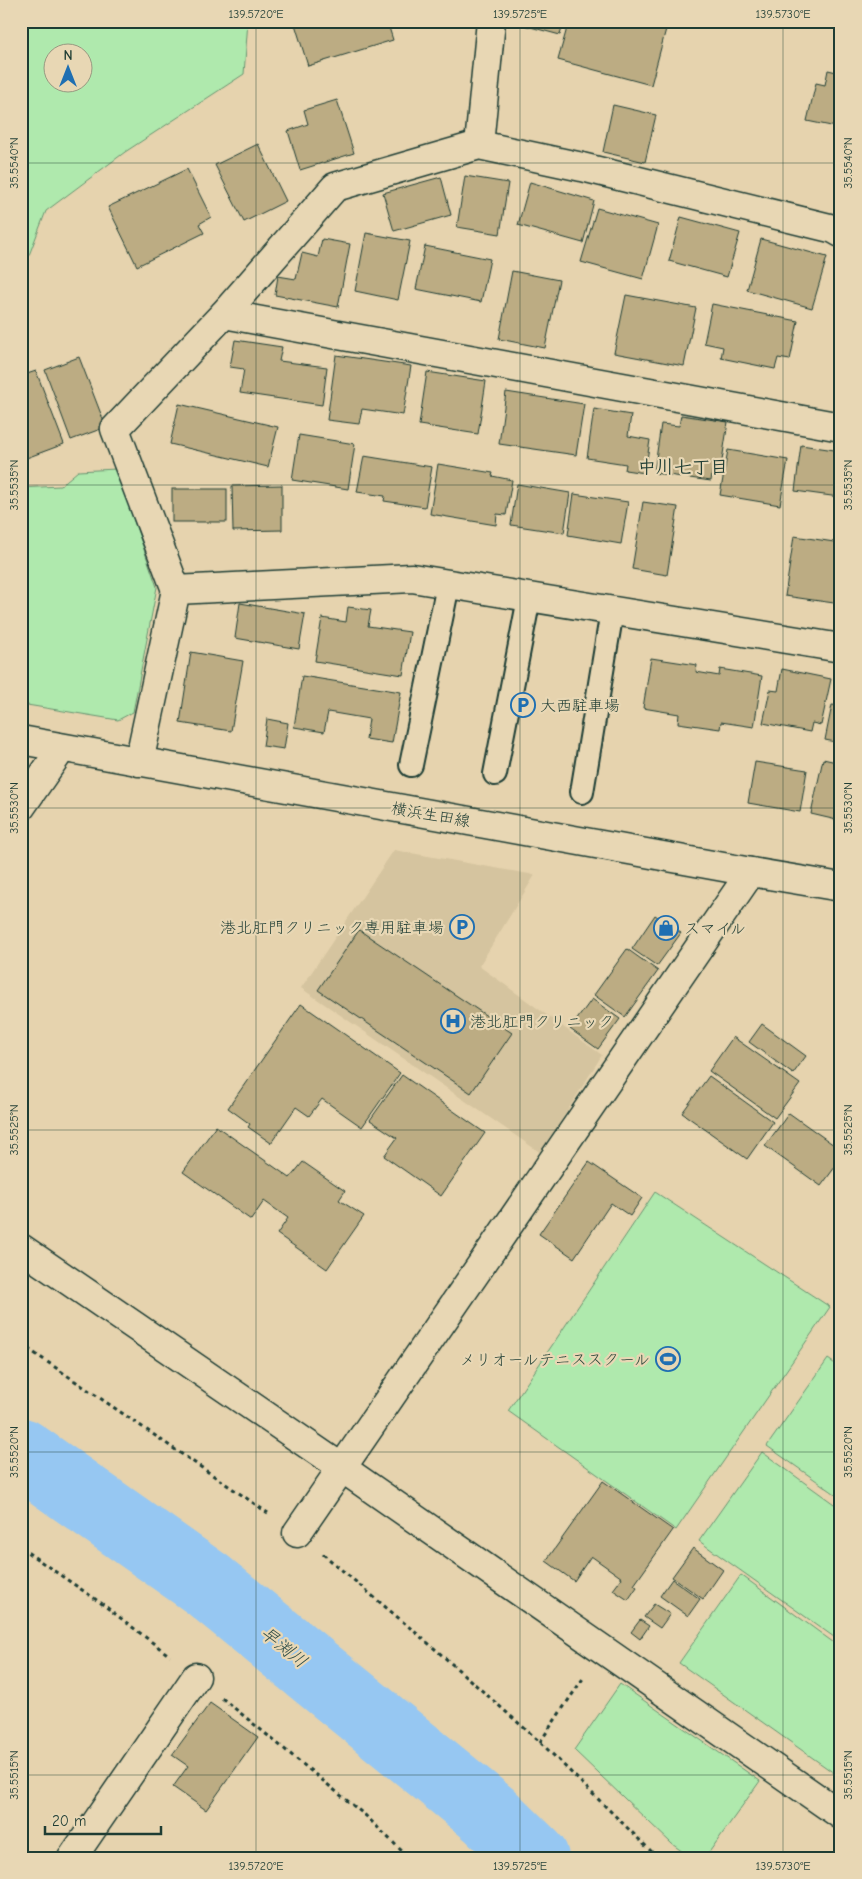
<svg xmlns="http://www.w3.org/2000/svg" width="862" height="1879" font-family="'Comic Neue','Klee One',sans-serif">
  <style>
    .built { fill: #d5c49f }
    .green { fill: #afe9ad; stroke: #679370; fill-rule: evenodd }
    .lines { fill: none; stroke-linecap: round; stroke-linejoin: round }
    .river { stroke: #96c7f2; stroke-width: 70 }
    .building { fill: #bcac83; stroke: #1f3d34 }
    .lane-casing { stroke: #1f3d34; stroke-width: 26 }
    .street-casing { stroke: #1f3d34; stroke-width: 31 }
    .primary-casing { stroke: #1f3d34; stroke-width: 31 }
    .path { stroke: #1f3d34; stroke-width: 3; stroke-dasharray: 4 4; stroke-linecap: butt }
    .lane { stroke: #e8d7b4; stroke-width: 22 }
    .street { stroke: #e8d7b4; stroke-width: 28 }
    .primary { stroke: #e8d7b4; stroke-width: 28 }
    .ticks { fill: none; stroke: #1f3d34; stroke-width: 1; stroke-opacity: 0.45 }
    .labels { text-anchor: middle; stroke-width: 4.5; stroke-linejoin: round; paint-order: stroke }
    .poi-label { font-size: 16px; fill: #1f3d34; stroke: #e8d7b4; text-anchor: start }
    .street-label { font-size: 16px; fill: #1f3d34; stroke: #e8d7b4 }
    .neighbourhood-label { font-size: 18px; font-weight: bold; fill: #1f3d34; stroke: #e8d7b4 }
    .water-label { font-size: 18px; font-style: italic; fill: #2b4b47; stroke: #e8d7b4 }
    .neatline { fill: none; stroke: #1f3d34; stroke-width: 2 }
    .ticks-label { font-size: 12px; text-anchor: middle; fill: #1f3d34 }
  </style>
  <rect width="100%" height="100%" fill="#e6d3ae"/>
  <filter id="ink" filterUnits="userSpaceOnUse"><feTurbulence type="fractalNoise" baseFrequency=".02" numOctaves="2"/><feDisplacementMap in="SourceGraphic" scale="10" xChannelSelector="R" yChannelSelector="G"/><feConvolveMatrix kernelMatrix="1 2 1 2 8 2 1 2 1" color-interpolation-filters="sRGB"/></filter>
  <g filter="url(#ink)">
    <polygon class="built" points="394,850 535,875 479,966 602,1055 541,1153 301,988"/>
    <g class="green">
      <path d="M21 21H248L244 74 125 152 46 211 21 276ZM82 52V82H52V52Z"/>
      <polygon points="116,469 157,587 133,712 118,720 21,704 21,488 60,486 78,471"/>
      <polygon points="655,1192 830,1307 676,1530 508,1411"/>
      <polygon points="828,1359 841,1368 841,1498 767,1446"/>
      <polygon points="762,1452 841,1509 841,1642 699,1541"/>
      <polygon points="741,1575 841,1648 841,1778 679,1663"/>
      <polygon points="620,1684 760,1781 705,1858 691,1858 672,1844 574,1750"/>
    </g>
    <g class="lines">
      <polyline class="river" points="21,1453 207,1584 490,1815 534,1858"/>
    </g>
    <g class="building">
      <polygon points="294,21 387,21 393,40 308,66"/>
      <polygon points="524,21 564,21 560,35 523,25"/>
      <polygon points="569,21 637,21 666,29 651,85 558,60"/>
      <polygon points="828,70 841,73 841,128 807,121 816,83 825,85"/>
      <polygon points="337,100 354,153 300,170 288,131 308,124 304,110"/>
      <polygon points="613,105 656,115 645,162 603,152"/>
      <polygon points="258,144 286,201 244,222 215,165"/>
      <polygon points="187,169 211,217 199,224 204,233 137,266 108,207"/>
      <polygon points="465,176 508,183 500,234 457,227"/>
      <polygon points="441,177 451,215 394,231 383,193"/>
      <polygon points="530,182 594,201 583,243 518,225"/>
      <polygon points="597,208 658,225 643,279 581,262"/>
      <polygon points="681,217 740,233 727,277 669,261"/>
      <polygon points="366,233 410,241 398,300 355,291"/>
      <polygon points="322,239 350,244 338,307 275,295 278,276 296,279 302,253 318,257"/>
      <polygon points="761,239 827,257 812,308 747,290"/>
      <polygon points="425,246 490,259 481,302 416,289"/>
      <polygon points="512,271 559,280 545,348 499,339"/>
      <polygon points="626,295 696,308 684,366 614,353"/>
      <polygon points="712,304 798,321 790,360 778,358 775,369 721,358 723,347 704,343"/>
      <polygon points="235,340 282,347 279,361 327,367 322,405 240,393 244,369 230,367"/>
      <polygon points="336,355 411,366 403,415 362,409 359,424 327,420"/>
      <polygon points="79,357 106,427 71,440 45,370"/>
      <polygon points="36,371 64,444 21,460 21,376"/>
      <polygon points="427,372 486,381 478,434 419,425"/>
      <polygon points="506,392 584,404 576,455 499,444"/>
      <polygon points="179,404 278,427 268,467 170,444"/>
      <polygon points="594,409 631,415 628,436 650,440 645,473 625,470 626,464 587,458"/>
      <polygon points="681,415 728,422 721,467 713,465 711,481 654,473 661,424 679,426"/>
      <polygon points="299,435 355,444 348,489 292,480"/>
      <polygon points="801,445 841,451 839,497 795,491"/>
      <polygon points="728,450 788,460 780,505 720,495"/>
      <polygon points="364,456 432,467 425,507 384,501 385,496 357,492"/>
      <polygon points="438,464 493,473 492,476 512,480 506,515 497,514 496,525 430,514"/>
      <polygon points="517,484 570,493 564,533 511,525"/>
      <polygon points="282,485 282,530 233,531 232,486"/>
      <rect x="172" y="489" width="55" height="33"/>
      <polygon points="574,494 628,502 621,544 568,535"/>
      <polygon points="643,502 678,507 667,575 632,569"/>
      <polygon points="794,536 841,543 841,604 785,596"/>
      <polygon points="240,603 305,614 299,649 235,638"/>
      <polygon points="348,607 371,610 368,626 410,632 403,675 315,661 322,618 346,622"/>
      <polygon points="191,652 243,661 231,731 180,723"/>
      <polygon points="651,658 697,665 696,672 719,676 720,669 762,676 754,727 721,722 720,729 678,723 679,714 643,708"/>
      <polygon points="782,669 831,679 821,725 812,723 810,732 763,723 770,690 778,691"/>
      <polygon points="302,676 401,692 392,743 366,739 369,719 328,712 324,732 294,727"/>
      <polygon points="832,705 841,706 841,743 825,740"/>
      <polygon points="267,719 288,723 284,749 263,746"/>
      <polygon points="823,759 841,763 841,821 811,814"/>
      <polygon points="755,762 807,770 800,812 748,803"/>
      <polygon points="655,915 681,933 657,966 632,949"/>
      <polygon points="359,930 512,1033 471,1093 318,990"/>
      <polygon points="627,949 658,971 625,1017 594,995"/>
      <polygon points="592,999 620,1019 598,1049 570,1029"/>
      <polygon points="301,1004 400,1073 362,1127 322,1099 309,1116 296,1107 271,1143 248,1127 250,1124 228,1108"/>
      <polygon points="762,1024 806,1056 793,1074 749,1042"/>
      <polygon points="733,1037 800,1084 775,1118 709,1071"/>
      <polygon points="402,1075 485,1133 441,1196 384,1156 397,1138 370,1120"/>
      <polygon points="709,1076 773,1122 747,1159 682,1113"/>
      <polygon points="789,1113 841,1150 841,1159 821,1186 765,1146"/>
      <polygon points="216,1126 290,1178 303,1162 345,1191 339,1200 364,1216 327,1269 277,1234 288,1218 264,1201 251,1220 183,1172"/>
      <polygon points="589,1162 642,1198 630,1216 611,1203 574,1258 539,1234"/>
      <polygon points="603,1481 673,1530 634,1585 637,1587 628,1600 613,1590 622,1578 591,1556 574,1581 546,1561"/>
      <polygon points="693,1548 723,1570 703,1599 672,1577"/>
      <polygon points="672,1579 700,1599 688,1616 660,1596"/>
      <polygon points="654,1604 670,1614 660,1628 644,1617"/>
      <polygon points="640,1620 649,1626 640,1639 631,1632"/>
      <polygon points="210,1703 258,1737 206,1810 173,1787 188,1766 172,1755"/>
    </g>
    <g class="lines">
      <defs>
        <g id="lane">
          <polyline points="411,765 448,585"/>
          <polyline points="495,774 529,598"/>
          <polyline points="582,792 612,611"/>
        </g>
        <g id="street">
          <polyline points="479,145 491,21"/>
          <polyline points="224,314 841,427"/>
          <polyline points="176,590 115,429 224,314 335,187 479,145 582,167 834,229 841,233"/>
          <polyline points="139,762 176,590 412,578 841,648"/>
          <polyline points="21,807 62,748"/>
          <polyline points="21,1248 342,1468 841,1815"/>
          <polyline points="297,1533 751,872"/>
          <polyline points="72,1858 196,1677"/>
        </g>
        <polyline id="primary" points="21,740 751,872 841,887"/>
      </defs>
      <use href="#lane" class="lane-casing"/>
      <use href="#street" class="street-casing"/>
      <use href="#primary" class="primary-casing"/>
      <g class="path">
        <polyline points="21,1344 268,1513"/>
        <polyline points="21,1548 101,1603 170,1656"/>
        <polyline points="323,1554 435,1649 540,1742 658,1858"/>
        <polyline points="222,1698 366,1816 409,1858"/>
        <polyline points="540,1742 584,1677"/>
      </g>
      <use href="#lane" class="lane"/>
      <use href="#street" class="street"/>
      <use href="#primary" class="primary"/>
    </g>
  </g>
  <path class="ticks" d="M256 21V1858M520 21V1858M783 21V1858M21 163H841M21 485H841M21 808H841M21 1130H841M21 1452H841M21 1775H841"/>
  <defs>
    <symbol id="parking-ring" viewBox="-11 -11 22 22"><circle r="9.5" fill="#e8d7b4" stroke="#1f6fb2" stroke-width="1.5"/><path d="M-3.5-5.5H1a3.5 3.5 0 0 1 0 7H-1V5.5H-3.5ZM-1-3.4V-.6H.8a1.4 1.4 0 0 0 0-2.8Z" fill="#1f6fb2"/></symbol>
    <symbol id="shop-ring" viewBox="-11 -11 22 22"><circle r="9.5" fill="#e8d7b4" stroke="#1f6fb2" stroke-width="1.5"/><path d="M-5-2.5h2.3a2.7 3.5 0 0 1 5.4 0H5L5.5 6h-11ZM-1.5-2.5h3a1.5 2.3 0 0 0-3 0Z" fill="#1f6fb2"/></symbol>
    <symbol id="hospital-ring" viewBox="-11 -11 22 22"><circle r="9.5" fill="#e8d7b4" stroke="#1f6fb2" stroke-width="1.5"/><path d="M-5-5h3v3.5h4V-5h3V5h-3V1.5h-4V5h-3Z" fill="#1f6fb2"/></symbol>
    <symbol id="stadium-ring" viewBox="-11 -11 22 22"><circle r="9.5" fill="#e8d7b4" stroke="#1f6fb2" stroke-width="1.5"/><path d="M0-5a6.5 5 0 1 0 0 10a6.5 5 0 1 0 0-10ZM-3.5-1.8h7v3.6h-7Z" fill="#1f6fb2"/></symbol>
  </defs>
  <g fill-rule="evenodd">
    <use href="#parking-ring" x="509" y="691" width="28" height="28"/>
    <use href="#parking-ring" x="448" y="913" width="28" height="28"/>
    <use href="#shop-ring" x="652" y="914" width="28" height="28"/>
    <use href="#hospital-ring" x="439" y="1007" width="28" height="28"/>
    <use href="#stadium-ring" x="654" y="1345" width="28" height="28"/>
  </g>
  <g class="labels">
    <g class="poi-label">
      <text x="540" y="711">大西駐車場</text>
      <text x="444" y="933" text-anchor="end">港北肛門クリニック専用駐車場</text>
      <text x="684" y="934">スマイル</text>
      <text x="470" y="1027">港北肛門クリニック</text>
      <text x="650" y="1365" text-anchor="end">メリオールテニススクール</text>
    </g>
    <g class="street-label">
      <text transform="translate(431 814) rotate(10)" y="6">横浜生田線</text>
    </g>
    <g class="neighbourhood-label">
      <text x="683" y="473">中川七丁目</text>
    </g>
    <g class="water-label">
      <text transform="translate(284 1647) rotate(39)" y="6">早渕川</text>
    </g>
  </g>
  <rect width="862" height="1879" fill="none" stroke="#e8d7b4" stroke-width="55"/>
  <g transform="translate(68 68)"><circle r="24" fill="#e8d7b4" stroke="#989981"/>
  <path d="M0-4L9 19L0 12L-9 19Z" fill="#1f6fb2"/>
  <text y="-8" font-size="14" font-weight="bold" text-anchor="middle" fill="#1f3d34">N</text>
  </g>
  <path d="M45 1826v8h116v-8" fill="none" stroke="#1f3d34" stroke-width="2.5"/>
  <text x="52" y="1826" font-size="15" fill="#1f3d34" stroke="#e8d7b4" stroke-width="4" paint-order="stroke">20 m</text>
  <rect x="28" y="28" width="806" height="1824" class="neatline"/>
  <g class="ticks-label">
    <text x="256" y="18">139.5720°E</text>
    <text x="520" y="18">139.5725°E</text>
    <text x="783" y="18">139.5730°E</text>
    <text transform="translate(14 163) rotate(-90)" y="4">35.5540°N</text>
    <text transform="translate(848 163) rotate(-90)" y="4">35.5540°N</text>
    <text transform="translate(14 485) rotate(-90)" y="4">35.5535°N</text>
    <text transform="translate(848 485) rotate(-90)" y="4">35.5535°N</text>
    <text transform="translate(14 808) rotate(-90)" y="4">35.5530°N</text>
    <text transform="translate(848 808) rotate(-90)" y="4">35.5530°N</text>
    <text transform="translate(14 1130) rotate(-90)" y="4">35.5525°N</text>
    <text transform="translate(848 1130) rotate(-90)" y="4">35.5525°N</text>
    <text transform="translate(14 1452) rotate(-90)" y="4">35.5520°N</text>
    <text transform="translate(848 1452) rotate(-90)" y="4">35.5520°N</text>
    <text transform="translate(14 1775) rotate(-90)" y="4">35.5515°N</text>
    <text transform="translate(848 1775) rotate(-90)" y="4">35.5515°N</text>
    <text x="256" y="1870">139.5720°E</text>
    <text x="520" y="1870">139.5725°E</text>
    <text x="783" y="1870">139.5730°E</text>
  </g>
</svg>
